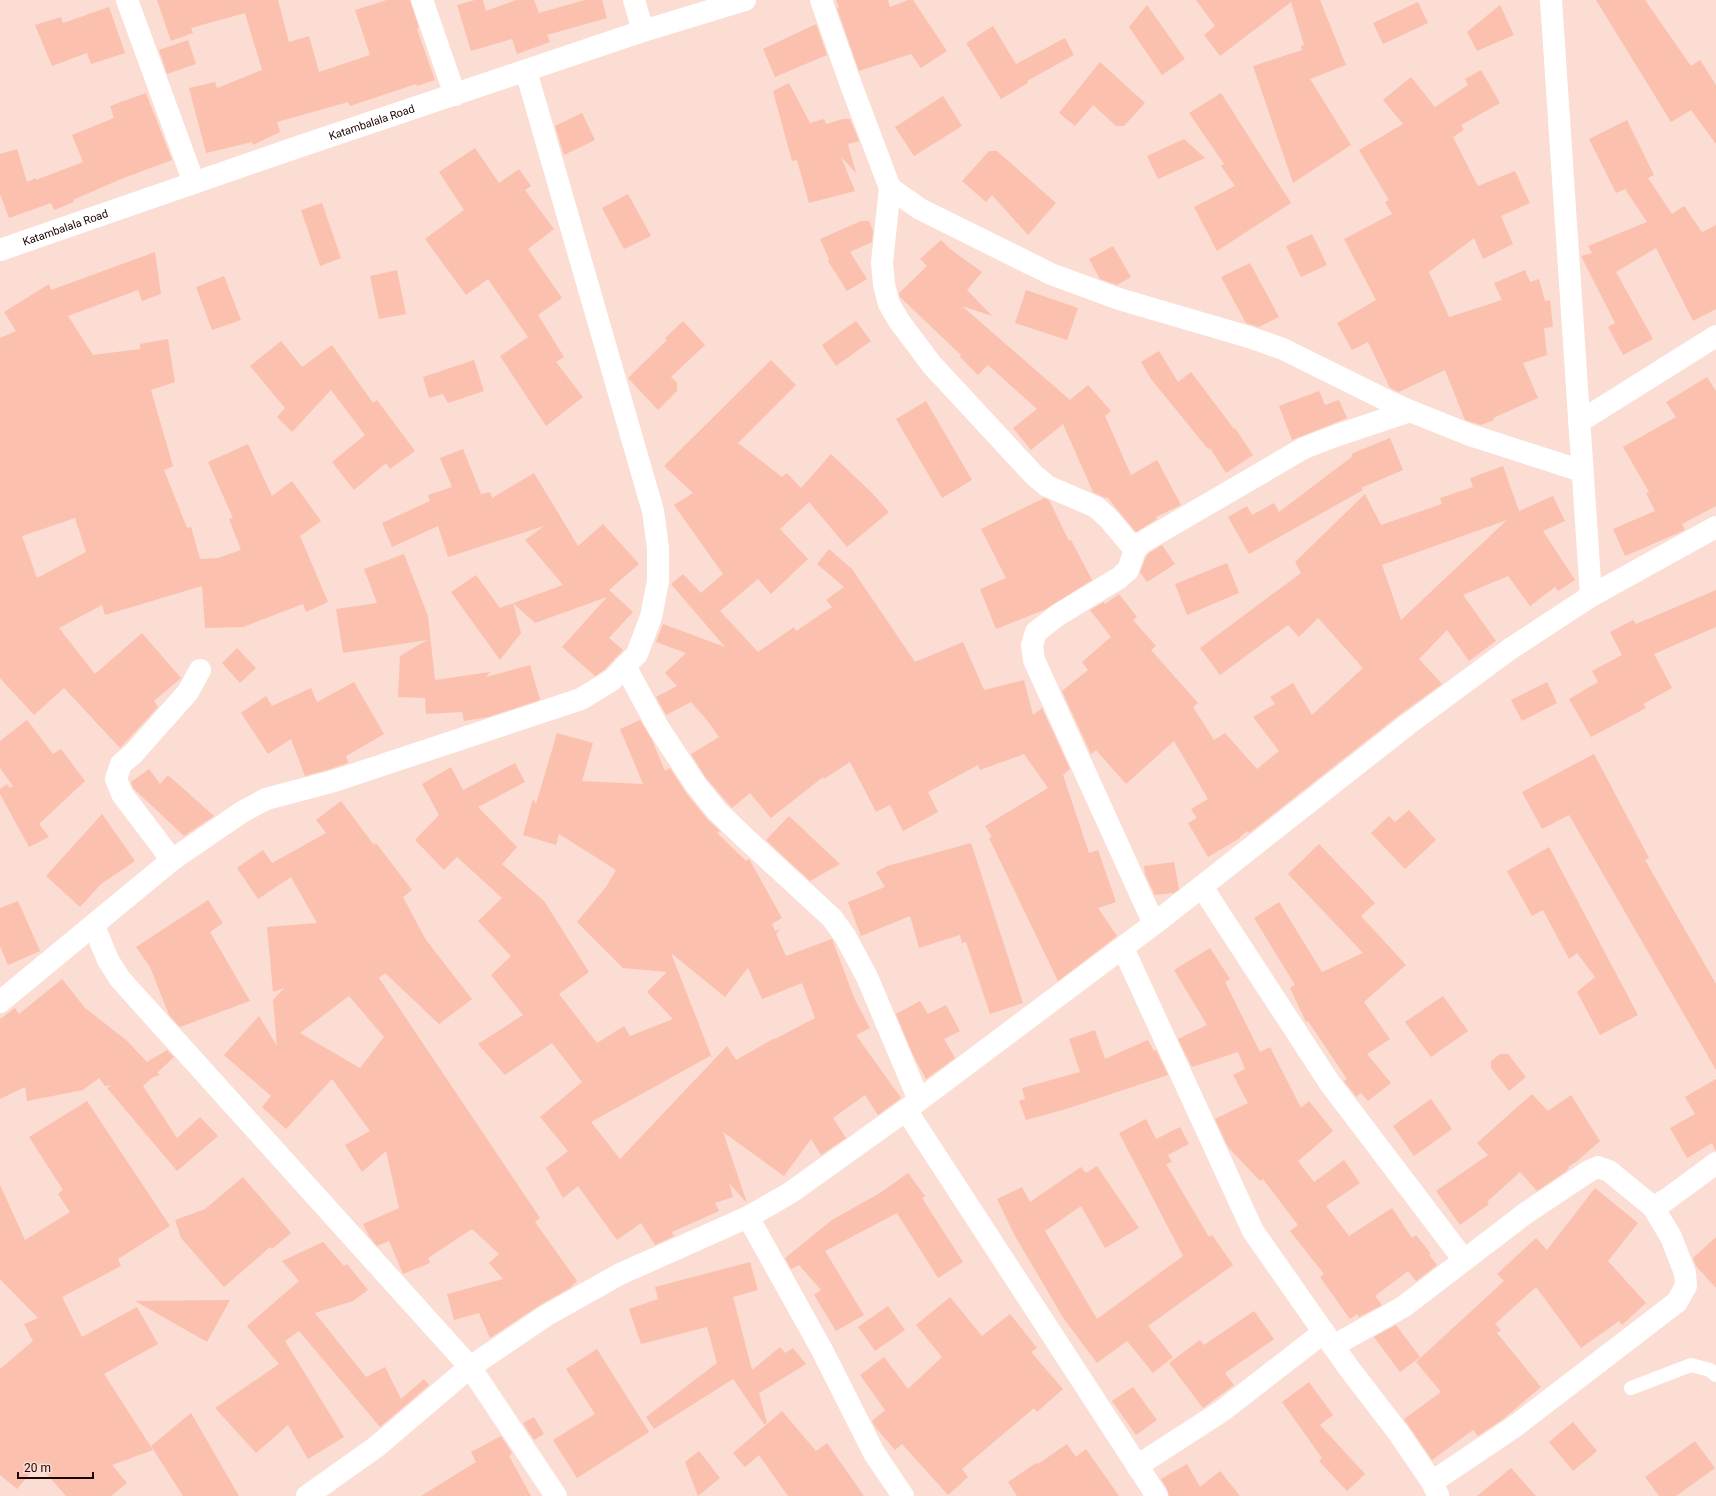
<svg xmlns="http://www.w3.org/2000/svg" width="1716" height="1496" font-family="Roboto,sans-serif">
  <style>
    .building { fill: #fbc0ae; fill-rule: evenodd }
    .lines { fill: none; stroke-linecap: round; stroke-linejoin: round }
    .service { stroke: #fff; stroke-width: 14 }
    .minor { stroke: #fff; stroke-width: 22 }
    .tertiary { stroke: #fff; stroke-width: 22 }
    .secondary { stroke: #fff; stroke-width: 22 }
    .labels { text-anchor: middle; stroke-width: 4; stroke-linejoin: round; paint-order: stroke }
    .street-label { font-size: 11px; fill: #1d0501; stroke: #fbddd3 }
  </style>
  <rect width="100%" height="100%" fill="#fbddd3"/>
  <g class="building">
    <polygon points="157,0 278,0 289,42 309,36 319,72 370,55 355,10 387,0 410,0 419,28 417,29 435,80 417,86 416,84 350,106 348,102 277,122 280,132 253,145 252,142 206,153 189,88 215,82 217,88 262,70 245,13 191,28 193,33 171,41"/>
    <polygon points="475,0 483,0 486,11 516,0 534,0 539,13 585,0 602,0 607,18 547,35 550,42 517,54 512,39 471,51 457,5"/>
    <polygon points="836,0 888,0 890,7 908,0 913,0 947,51 921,68 911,54 859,71 837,8 839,7"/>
    <polygon points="1196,0 1320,0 1346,65 1310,79 1351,145 1293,183 1253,66 1302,50 1301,46 1304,45 1291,2 1220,56 1204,35 1215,26"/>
    <polygon points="1596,0 1645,0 1691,66 1700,60 1716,85 1716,144 1691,110 1671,122"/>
    <polygon points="1418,2 1428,23 1383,44 1373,23"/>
    <polygon points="1147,5 1185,59 1162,75 1129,27"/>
    <polygon points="1500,5 1514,35 1477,51 1467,32"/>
    <polygon points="109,7 125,53 91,64 87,53 52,66 35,25 61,17 63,23"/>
    <polygon points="816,24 827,55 775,77 763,49"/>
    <polygon points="993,26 1016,64 1065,38 1074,55 1027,81 1028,83 1001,99 966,43"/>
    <polygon points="188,40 196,64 167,74 159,50"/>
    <polygon points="1100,62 1145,103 1124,126 1116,126 1093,105 1075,126 1059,113"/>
    <polygon points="1481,70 1500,103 1461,125 1464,130 1453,137 1478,186 1515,171 1530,203 1501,216 1513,244 1483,259 1474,238 1429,272 1449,317 1502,300 1494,283 1525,270 1530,282 1539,279 1545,301 1550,300 1553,327 1544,328 1547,355 1523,363 1538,398 1493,418 1494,420 1481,425 1465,420 1445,370 1399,392 1390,388 1368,342 1352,350 1337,323 1376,300 1344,239 1392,214 1385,202 1389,200 1359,150 1403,124 1383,100 1411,77 1435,107 1468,85 1465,79"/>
    <polygon points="789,83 810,123 824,119 826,124 843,119 850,119 859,141 848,144 856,173 841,157 855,191 809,203 797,160 792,161 773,91"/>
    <polygon points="146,93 172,160 121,179 73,200 74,202 54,210 51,203 9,218 0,194 0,154 17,149 27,182 36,178 36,180 83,162 72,135 114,118 110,106"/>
    <polygon points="1221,93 1291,203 1217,251 1194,207 1235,186 1221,166 1224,164 1189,113"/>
    <polygon points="943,96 962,126 914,156 895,127"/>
    <polygon points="582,113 595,140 564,155 555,126"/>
    <polygon points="1627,120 1654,175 1648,178 1672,214 1684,206 1702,232 1716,225 1716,309 1693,321 1656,248 1616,272 1653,339 1623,355 1608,327 1615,323 1581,256 1592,253 1588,246 1647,222 1625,189 1616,193 1589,139"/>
    <polygon points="1184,139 1205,158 1158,179 1147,156"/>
    <polygon points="475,148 499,183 519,169 531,186 525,190 554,229 528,249 562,298 538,315 564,357 556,362 583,397 546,426 500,356 528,337 488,279 466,295 425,239 464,210 439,172"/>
    <polygon points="989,151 997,151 1056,203 1028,235 992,195 986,202 962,181"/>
    <polygon points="628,194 651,236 624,249 602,208"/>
    <polygon points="322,203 341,258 320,266 301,210"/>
    <polygon points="861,221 869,221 873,231 872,242 850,252 867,279 847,291 828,261 829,259 820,239"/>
    <polygon points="1312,234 1327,265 1301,277 1286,246"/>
    <polygon points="941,240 950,249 982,272 967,290 992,316 962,306 1070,400 1088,385 1111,411 1105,416 1131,475 1157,460 1181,505 1156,517 1157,519 1136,532 1107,497 1105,498 1093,492 1063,424 1031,450 1013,428 1037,409 988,365 978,375 960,357 961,355 900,297 899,293 927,266 920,259"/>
    <polygon points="1113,246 1131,277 1117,285 1100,279 1089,259"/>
    <path d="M155 252 161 294 142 301 138 290 68 316 93 355 140 349V344L168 339 175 382 151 390 173 466 164 470 187 528 191 527 200 559 218 558 241 550 229 519 233 518 208 462 248 444 272 496 292 481 321 521 300 536 328 602 306 612 303 604 243 627 205 628 202 586 105 615 102 605 59 628 95 674 142 633 181 678 154 701 158 707 120 748 64 688 34 715 0 678V338L16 331 4 312 49 284 51 290ZM75 518 86 552 37 578 22 536Z"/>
    <polygon points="1250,263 1279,317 1259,327 1246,323 1221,277"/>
    <polygon points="397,270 406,314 379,319 370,276"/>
    <polygon points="224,276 241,320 212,330 196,287"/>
    <polygon points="1026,290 1078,308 1067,340 1015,323"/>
    <polygon points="683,321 705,345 671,377 677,383 677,391 658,410 628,378 667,340 665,338"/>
    <polygon points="856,321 871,341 836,366 822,345"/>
    <polygon points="281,341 302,367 332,345 373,403 377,400 415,451 390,469 386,463 354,490 332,462 365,435 331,390 292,432 277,417 285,408 250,366"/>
    <polygon points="1159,351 1178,382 1191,372 1234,429 1235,428 1253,455 1226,473 1210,448 1208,449 1151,379 1141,362"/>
    <polygon points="474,360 484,391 448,403 443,394 429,398 423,377"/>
    <polygon points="771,360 796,385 738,443 782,477 787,473 801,488 831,454 872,493 889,512 847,547 809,502 780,529 808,559 771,594 758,579 720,611 758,652 794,627 796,631 832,607 826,600 844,587 817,564 829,549 852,569 915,662 963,642 984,690 1024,680 1033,715 1042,708 1070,769 1063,775 1089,853 1098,850 1116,902 1098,908 1117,936 1058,981 989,838 992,837 985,826 1048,788 1024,754 980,770 978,765 928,792 938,812 903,831 890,805 876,812 850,762 824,779 823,777 771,818 750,793 732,808 706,778 691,754 719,737 707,720 691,702 666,715 656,697 677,686 665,673 686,653 656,642 663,624 725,647 671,584 683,574 701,593 723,574 674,505 693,493 664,466"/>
    <polygon points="1707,377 1716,391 1716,506 1682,524 1685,530 1625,556 1613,529 1655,511 1646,493 1649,492 1623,447 1676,417 1666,402"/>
    <polygon points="1319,391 1325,405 1339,400 1347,418 1292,440 1279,406"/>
    <polygon points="926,401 972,480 942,498 896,419"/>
    <polygon points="1390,438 1403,470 1361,488 1363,490 1249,554 1228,517 1247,506 1252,515 1274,503 1279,512 1353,456 1351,454"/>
    <polygon points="463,449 481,494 490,492 492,498 534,473 578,546 603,524 639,564 609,590 633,612 609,638 623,650 604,670 595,676 562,647 607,597 535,623 513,603 521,633 500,660 451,592 476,575 500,608 563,585 525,540 544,526 448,557 438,526 392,547 382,523 430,501 428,495 452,487 440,458"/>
    <path d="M1503 466 1519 511 1553 496 1565 521 1543 531 1575 580 1558 591 1555 587 1530 606 1508 576 1463 595 1496 641 1469 661 1447 630 1419 659 1442 684 1399 715 1249 833 1247 831 1240 837V838L1208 857 1188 823 1197 818 1191 809 1208 799 1174 741 1126 784 1096 750 1091 754 1062 691 1088 670 1082 662 1111 637 1090 610 1104 602 1105 604 1119 594 1137 617 1133 620 1156 646 1151 650 1198 703 1193 707 1214 740 1225 733 1257 769 1279 751 1253 717 1275 704 1270 697 1293 683 1312 715 1363 668 1318 618 1299 637 1288 625 1220 675 1200 648 1301 573 1295 562 1365 494 1381 525 1442 504 1440 498 1473 487 1470 478ZM1507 520 1401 620 1382 565Z"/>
    <polygon points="1044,498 1049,500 1069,541 1071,540 1092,580 1044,610 996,629 980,589 1006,578 981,529"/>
    <polygon points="1162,545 1175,564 1147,582 1140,572 1146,557 1149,553"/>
    <polygon points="404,554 428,616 435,680 490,672 486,677 530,665 540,700 488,717 464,721 462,712 426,714 425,698 398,697 400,656 427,640 343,653 336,609 377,603 364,569"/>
    <polygon points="1227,563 1239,593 1187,615 1175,584"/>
    <polygon points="1716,590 1716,627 1654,654 1672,688 1643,704 1646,708 1591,737 1569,699 1598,682 1592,671 1622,655 1610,632 1633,620 1636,624"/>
    <polygon points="237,648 256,668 240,683 222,663"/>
    <polygon points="354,682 384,734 346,756 348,763 330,769 305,776 291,739 268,754 241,713 266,696 272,706 311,688 317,702"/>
    <polygon points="1547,682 1557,703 1522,721 1511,700"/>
    <polygon points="27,720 53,754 61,749 85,781 39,824 49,837 29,847 0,794 0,789 7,784 10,788 13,786 0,768 0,741"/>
    <path d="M640 720 652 740 665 771 670 768 686 793 707 819 720 831 717 833 746 861 749 859 782 918 772 924 775 931 780 929 776 934 786 956 832 939 855 1000 870 1028 856 1035 901 1098 878 1115 865 1095 833 1118 846 1138 821 1155 811 1139 784 1176 723 1132 747 1203 729 1183 733 1197 715 1203 719 1211 672 1232 674 1236 655 1245 641 1223 617 1240 578 1186 563 1198 546 1168 568 1151 540 1117 582 1082 552 1043 505 1075 478 1044 523 1015 491 975 511 956 478 921 502 898 457 857 444 870 415 840 439 815 422 784 451 767 463 790 515 763 525 782 478 807 517 847 502 864 544 901 589 972 559 994 597 1043 624 1026 630 1036 673 1019 647 992 667 972 623 968 577 922 606 887 616 870 559 834 556 845 523 835 533 799 536 804 557 733 593 743 582 781 643 784 620 729ZM671 953 725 997 748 968 762 999 802 983 815 1018 775 1039V1038L736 1060 727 1046 620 1159 591 1122 710 1056 712 1058Z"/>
    <polygon points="1594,754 1649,858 1645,860 1716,984 1716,1070 1569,815 1542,829 1522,792"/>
    <polygon points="149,769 160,784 168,775 214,816 184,836 133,788 131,782"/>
    <path d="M341 801 374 845 376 843 412 890 403 897 426 940 472 999 439 1024 385 973 379 978 540 1218 535 1222 577 1281 570 1288 540 1305 490 1338 479 1313 454 1320 447 1294 503 1279 489 1263 499 1254 472 1229 428 1258 430 1263 403 1274 389 1241 377 1246 369 1236 363 1224 399 1208 386 1151 362 1172 345 1145 370 1131 332 1079 286 1129 262 1107 271 1096 224 1055 259 1016 277 1046 273 1000 284 988 273 992 267 927 317 923 291 877 258 899 237 868 263 850 272 863 326 833 316 820ZM349 996 384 1037 360 1068 300 1033Z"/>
    <polygon points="1409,810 1436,840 1405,869 1371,833 1389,816 1395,822"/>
    <polygon points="102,814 135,861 101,884 80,907 46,876"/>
    <polygon points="789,816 840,864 810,881 766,840"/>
    <polygon points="971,843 1023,1003 990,1014 966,942 962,943 960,935 919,948 910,916 861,936 848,902 885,887 876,872 887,866"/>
    <polygon points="1319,844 1375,903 1361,916 1406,965 1364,1002 1390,1039 1367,1054 1391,1083 1368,1101 1361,1093 1356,1097 1355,1095 1344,1081 1347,1079 1308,1021 1306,1022 1290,988 1295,985 1254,918 1279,902 1322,972 1363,953 1288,874"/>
    <polygon points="1549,847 1638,1015 1600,1035 1577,992 1595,977 1577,953 1569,959 1543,910 1532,916 1507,871"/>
    <polygon points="1174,862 1179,889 1174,893 1155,895 1145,874 1144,866"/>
    <polygon points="208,900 223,923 210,932 250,1001 180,1027 169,1015 150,967 136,947"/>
    <polygon points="18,901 40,951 8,965 0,946 0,908"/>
    <polygon points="1210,948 1230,979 1225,982 1260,1052 1270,1047 1301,1108 1309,1101 1333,1131 1298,1161 1314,1182 1344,1160 1360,1183 1326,1206 1349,1236 1392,1208 1412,1238 1416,1235 1431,1254 1429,1255 1437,1265 1416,1281 1408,1271 1375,1296 1382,1305 1359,1317 1357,1314 1350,1319 1320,1277 1324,1274 1290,1231 1298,1225 1263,1179 1260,1181 1228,1147 1215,1119 1248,1103 1233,1075 1245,1069 1238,1052 1192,1067 1178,1039 1207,1025 1174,970"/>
    <polygon points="62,979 85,1008 126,1040 147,1062 167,1050 174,1057 157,1073 160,1075 153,1077 143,1086 177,1138 200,1117 218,1136 177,1171 107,1088 112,1085 105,1086 99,1078 83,1090 27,1101 25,1087 0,1099 0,1019 15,1008 19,1014"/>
    <polygon points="1443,996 1468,1031 1431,1057 1405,1022"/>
    <polygon points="920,1001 928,1014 946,1005 960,1031 944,1039 955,1058 926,1079 913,1055 896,1014"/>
    <polygon points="1095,1030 1105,1059 1148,1040 1154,1051 1156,1050 1168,1075 1066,1109 1026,1120 1019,1101 1025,1099 1022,1088 1080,1072 1069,1039"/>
    <polygon points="1500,1054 1508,1054 1526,1077 1509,1091 1491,1068 1491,1061"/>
    <polygon points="1716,1079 1716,1151 1712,1143 1687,1158 1670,1128 1695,1114 1685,1097"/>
    <polygon points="1532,1094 1548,1111 1571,1095 1600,1141 1576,1162 1568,1167 1569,1168 1565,1172 1537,1191 1520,1172 1487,1202 1489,1204 1460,1225 1436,1191 1488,1155 1477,1143"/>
    <polygon points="1431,1099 1452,1129 1414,1156 1393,1126"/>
    <polygon points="87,1101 170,1226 118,1259 121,1266 62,1297 82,1337 137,1307 158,1344 104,1374 153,1450 112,1465 127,1483 111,1496 66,1496 38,1464 17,1489 0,1475 0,1369 33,1341 24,1324 38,1318 0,1279 0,1185 25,1240 70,1212 58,1194 63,1190 29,1137"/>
    <polygon points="1146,1119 1156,1139 1180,1127 1189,1144 1168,1155 1172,1162 1166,1164 1209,1237 1212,1235 1233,1265 1148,1326 1173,1357 1153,1373 1127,1341 1097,1363 1064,1319 1015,1236 997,1199 1022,1187 1030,1202 1081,1167 1086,1173 1097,1166 1139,1228 1105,1248 1081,1206 1045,1231 1097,1319 1183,1256 1119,1133"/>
    <polygon points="908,1173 925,1196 922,1198 963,1262 938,1278 897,1213 825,1251 864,1315 836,1331 814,1295 821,1290 799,1265 791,1269 785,1258 832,1220 880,1193"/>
    <polygon points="243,1177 291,1233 272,1249 270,1247 224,1287 181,1238 175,1220 205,1209"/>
    <polygon points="1595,1188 1638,1223 1608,1261 1646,1303 1622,1325 1619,1321 1581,1348 1536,1287 1495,1324 1501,1330 1497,1333 1541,1387 1503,1419 1478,1436 1473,1430 1432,1460 1404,1419 1441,1392 1416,1362 1504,1281 1497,1274 1536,1238 1547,1250"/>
    <polygon points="1716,1237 1716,1288 1696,1266 1693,1258"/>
    <polygon points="323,1242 344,1266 347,1264 368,1290 353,1301 315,1313 366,1377 385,1367 401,1399 424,1379 429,1385 380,1427 299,1331 285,1341 344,1437 308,1459 288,1425 256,1453 215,1408 279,1364 247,1326 299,1281 282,1261"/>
    <polygon points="750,1262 758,1290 733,1297 752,1370 780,1347 785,1353 793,1348 806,1364 759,1393 767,1423 764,1424 733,1379 654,1429 646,1417 717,1363 707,1327 641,1344 629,1309 658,1299 655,1287"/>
    <polygon points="950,1297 982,1336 1010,1314 1037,1348 1031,1352 1063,1389 1037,1412 1034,1408 962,1469 968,1477 948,1495 902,1444 895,1450 876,1428 872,1421 885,1410 860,1375 884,1357 908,1389 942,1357 916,1325"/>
    <polygon points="230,1300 207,1342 135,1301"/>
    <polygon points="888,1306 905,1330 875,1351 858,1327"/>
    <polygon points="1254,1311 1274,1339 1225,1373 1234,1385 1203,1408 1169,1363 1200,1340 1204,1345"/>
    <polygon points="1396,1325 1420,1357 1400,1372 1374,1337"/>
    <polygon points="597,1349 649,1432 577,1478 553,1440 595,1414 566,1369"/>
    <polygon points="1309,1382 1333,1415 1320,1425 1365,1474 1347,1491 1319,1461 1322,1458 1282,1402"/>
    <polygon points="1133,1387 1157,1420 1136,1435 1112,1401"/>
    <polygon points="782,1411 816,1451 827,1443 864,1496 788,1496 759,1455 745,1467 733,1453"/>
    <polygon points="191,1413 239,1496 183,1496 151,1446"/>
    <polygon points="534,1417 544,1434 534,1440 523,1423"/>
    <polygon points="1573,1422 1597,1451 1573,1471 1549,1442"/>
    <polygon points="501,1436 512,1453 509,1456 531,1496 421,1496 476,1462 471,1452"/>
    <polygon points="1695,1441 1715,1468 1676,1496 1659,1496 1645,1477"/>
    <polygon points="1067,1444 1076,1457 1086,1449 1119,1496 1017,1496 1008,1482 1036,1463 1038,1464"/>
    <polygon points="699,1451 720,1478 698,1496 685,1462"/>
    <polygon points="1187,1464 1200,1487 1220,1471 1240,1496 1169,1496 1167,1489 1161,1479"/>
    <polygon points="1511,1468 1536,1496 1477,1496"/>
  </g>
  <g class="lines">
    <polyline class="service" points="1631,1388 1691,1365 1710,1370 1716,1375"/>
    <g class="minor">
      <polyline points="127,0 194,183"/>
      <polyline points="422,0 455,95"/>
      <polyline points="821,0 851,85 890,188 882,262 884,285 889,304 899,321 932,365 1034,475 1047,486 1096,507 1109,519 1135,550"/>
      <polyline points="1551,0 1591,596"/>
      <polyline points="643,31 745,0"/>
      <polyline points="890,188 920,209 1051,274 1119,299 1249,337 1283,349 1390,402 1410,411 1470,435 1582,471"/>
      <polyline points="1579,422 1716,336"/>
      <polyline points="625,666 658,727 696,785 717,811 743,836 832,918 845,936 867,977 919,1100"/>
      <polyline points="172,860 122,794 116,779 121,764 133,754 188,692 200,670"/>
      <polyline points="1202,887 1329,1082 1464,1260"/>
      <polyline points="1154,924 1034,660 1032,645 1036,632 1058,615 1119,578 1128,570 1135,550 1141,543 1304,448 1338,435 1410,411"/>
      <polyline points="94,926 108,960 120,979 470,1367 556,1496"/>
      <polyline points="1123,948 1253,1231 1348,1367 1398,1432 1432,1482 1438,1495"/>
      <polyline points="0,1002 172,860 242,812 266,799 334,781 581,699 612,680 637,654 651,617 658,581 658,548 653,511 526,71"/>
      <polyline points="906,1110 1157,1496"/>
      <polyline points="1653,1207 1666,1200 1716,1163"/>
      <polyline points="748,1217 822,1350 874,1453 903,1496"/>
      <polyline points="1333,1346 1403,1307 1526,1213 1589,1171 1598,1167 1609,1171 1653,1207 1671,1237 1685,1273 1686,1286 1677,1302 1514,1427 1432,1482"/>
      <polyline points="1137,1466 1222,1411 1324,1332"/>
    </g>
    <polyline class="tertiary" points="307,1496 376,1447 470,1367 547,1315 620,1274 748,1217 790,1193 906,1110 1154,924 1407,725 1510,649 1591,596 1716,527"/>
    <path class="secondary" id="s1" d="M0 250 286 151 643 31 634 0"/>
  </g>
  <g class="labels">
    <g class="street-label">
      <text dy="4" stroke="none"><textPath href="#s1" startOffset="393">Katambalala Road</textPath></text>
      <text dy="4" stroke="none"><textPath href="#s1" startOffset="69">Katambalala Road</textPath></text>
    </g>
  </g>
  <path d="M18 1472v6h75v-6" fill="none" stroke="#1d0501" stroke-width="2"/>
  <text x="24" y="1472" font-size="12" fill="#1d0501" stroke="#fbddd3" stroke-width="3" paint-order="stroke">20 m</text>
</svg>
